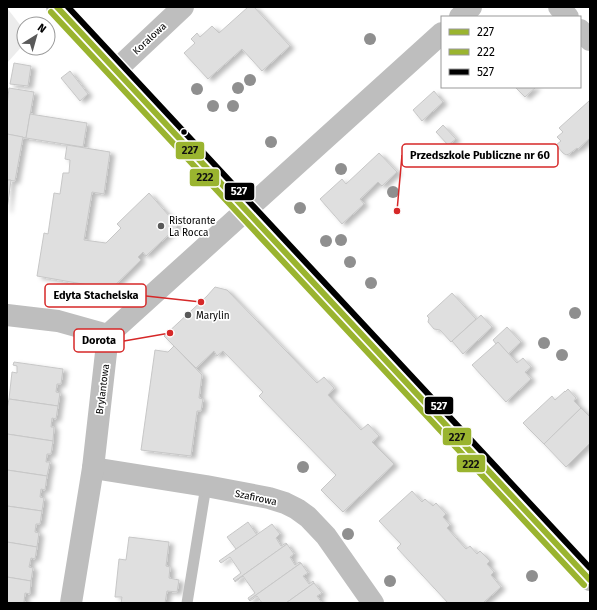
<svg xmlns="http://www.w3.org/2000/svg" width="597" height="610" font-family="'Fira Sans',sans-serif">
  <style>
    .green { fill: #ececec }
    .building { fill: #dfdfdf; stroke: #c7c7c7; filter: url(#shadow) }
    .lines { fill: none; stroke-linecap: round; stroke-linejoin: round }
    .lane { stroke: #bebebe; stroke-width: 11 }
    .street { stroke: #bebebe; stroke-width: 22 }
    .secondary { stroke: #b8b8b8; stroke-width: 22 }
    .bus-1-casing { stroke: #fff; stroke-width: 9 }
    .bus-2-casing { stroke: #fff; stroke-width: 9 }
    .bus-3-casing { stroke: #fff; stroke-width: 9 }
    .bus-1 { stroke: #9ab42f; stroke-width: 6 }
    .bus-2 { stroke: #9ab42f; stroke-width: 6 }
    .bus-3 { stroke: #000; stroke-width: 6 }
    .tree { fill: #8f8f8f }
    .bus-dot { fill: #000; stroke: #fff; stroke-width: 1.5 }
    .poi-dot { fill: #595959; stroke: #fff; stroke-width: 1.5 }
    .labels { text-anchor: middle; stroke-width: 3.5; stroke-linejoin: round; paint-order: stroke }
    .street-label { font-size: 10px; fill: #000; stroke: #fff }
    .poi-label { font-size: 10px; fill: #000; stroke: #fff; text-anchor: start }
    .leader { fill: none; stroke: #d62828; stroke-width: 1.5 }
    .callout-dot { fill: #d62828; stroke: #fff; stroke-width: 1.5 }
    .callout { fill: #fff; stroke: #d62828; stroke-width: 1.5 }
    .callout-label { font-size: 11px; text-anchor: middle; font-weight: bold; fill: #000 }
    .line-badge { stroke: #fff; stroke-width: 1.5 }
    .badge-label { font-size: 11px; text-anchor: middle; font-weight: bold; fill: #fff }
    .pale-badge-label { font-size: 11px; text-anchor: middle; font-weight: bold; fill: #111 }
  </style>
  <defs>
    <filter id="shadow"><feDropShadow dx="4.5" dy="2.5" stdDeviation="2" flood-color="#0004"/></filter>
  </defs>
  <rect width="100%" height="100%" fill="#fff"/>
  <polygon class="green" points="7,8 24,30 24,44 7,63"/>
  <g class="building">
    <polygon points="248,7 254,7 290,46 262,71 242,49 208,79 184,53 195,43 191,39 197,33 200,37 212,26 219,33"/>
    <polygon points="14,63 31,66 28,86 10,84"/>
    <polygon points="70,71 88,94 80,101 61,78"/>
    <polygon points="515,87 536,87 525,97"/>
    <polygon points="9,88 34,92 26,138 7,134 7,106"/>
    <polygon points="434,91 443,102 422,121 413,110"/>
    <polygon points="589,101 590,102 590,138 578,149 577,148 569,154 566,155 563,153 556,145 561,141 557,137 563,132 559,128"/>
    <polygon points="30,114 87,123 83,147 26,138"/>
    <polygon points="443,125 456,139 448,145 436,132"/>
    <polygon points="7,134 23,137 15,181 7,180"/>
    <polygon points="67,145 110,152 104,194 92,192 84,240 106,243 121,228 117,224 149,193 178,226 146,256 143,252 138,257 141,260 111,289 37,276 44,233 48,234 54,193 60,194 63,173 69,173 70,160 65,159"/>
    <polygon points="379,153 397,172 382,186 378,182 360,199 364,204 342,224 320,199 342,179 346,184"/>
    <polygon points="7,180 11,180 7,210"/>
    <polygon points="215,287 227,290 317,383 324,377 334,388 328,395 361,430 368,424 379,436 372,442 394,464 343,512 321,490 336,475 259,396 263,392 223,351 217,356 214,351 196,368 164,336 207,296"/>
    <polygon points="452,293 476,319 451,342 440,330 434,329 428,322 429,318 427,316"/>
    <polygon points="481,315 492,327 463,354 452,341"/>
    <polygon points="507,327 521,342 508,354 498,342 496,344 493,340"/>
    <polygon points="498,342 517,363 523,358 531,367 525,372 531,379 506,402 472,365"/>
    <polygon points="174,346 202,375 199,398 203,399 201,411 197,411 191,456 141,450 155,350 168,352"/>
    <polygon points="14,362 63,369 61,384 57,384 56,392 60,393 58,406 9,399 12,372 17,373 17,366 13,365"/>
    <polygon points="568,389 576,398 574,401 581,408 544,444 523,423 552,396 555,400 565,391 565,392"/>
    <polygon points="9,399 58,406 56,419 52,418 51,427 54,427 53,441 7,434 7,409"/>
    <polygon points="581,408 590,417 590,443 566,467 544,444"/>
    <polygon points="7,434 53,441 51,454 47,454 46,462 50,462 47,476 7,470"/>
    <polygon points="7,470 47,476 45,490 41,489 40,497 44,498 42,511 7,506"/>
    <polygon points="412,491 422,502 425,499 433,506 436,503 446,514 443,517 450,525 447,528 466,549 470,546 477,554 480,551 490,561 487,564 494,572 491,575 501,587 483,603 448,603 397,548 401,544 379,521"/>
    <polygon points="7,506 42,511 40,524 36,524 35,532 39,533 37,547 7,542"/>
    <polygon points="248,522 257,535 236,549 227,537"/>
    <polygon points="272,524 280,534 276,538 281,546 286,543 287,544 235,581 233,579 241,573 230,557 221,563 219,561"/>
    <polygon points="129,537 169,542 166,566 170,567 169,578 179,580 177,592 167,591 165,603 121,603 122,597 115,597 119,559 126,560"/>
    <polygon points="7,542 37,547 35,559 31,558 29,567 33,568 31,581 7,577"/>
    <polygon points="287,544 294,554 290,557 295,565 299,562 301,563 249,600 248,598 255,593 243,576 235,582 235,581"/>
    <polygon points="301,563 308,573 303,576 309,584 313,581 314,583 286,603 262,603 257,596 250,601 249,600"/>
    <polygon points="7,577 31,581 30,594 25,593 24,602 28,603 7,603"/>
    <polygon points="314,583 322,593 317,596 322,603 286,603"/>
  </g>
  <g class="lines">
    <polyline class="lane" points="187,603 206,486"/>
    <g class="street">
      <polyline points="559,7 568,17"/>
      <polyline points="460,17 471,7"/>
      <polyline points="580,30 590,40"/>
      <polyline points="116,70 183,7"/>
      <polyline points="7,315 58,321 108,335"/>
      <polyline points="93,468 206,486 269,498 285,503 297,509 308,517 326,536 373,603"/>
      <polyline points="71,603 93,468 108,335 442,33"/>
    </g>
    <polyline class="secondary" points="57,7 590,580"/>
    <defs>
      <polyline id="bus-1" points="57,7 590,580"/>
      <polyline id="bus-2" points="51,12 584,585"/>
      <polyline id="bus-3" points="68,7 590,568"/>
    </defs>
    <use href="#bus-1" class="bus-1-casing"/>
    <use href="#bus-2" class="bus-2-casing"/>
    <use href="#bus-3" class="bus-3-casing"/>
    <use href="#bus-1" class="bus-1"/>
    <use href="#bus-2" class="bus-2"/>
    <use href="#bus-3" class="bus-3"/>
  </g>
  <g class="tree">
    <circle cx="370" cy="39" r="6"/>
    <circle cx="250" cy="80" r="6"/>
    <circle cx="238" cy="88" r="6"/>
    <circle cx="197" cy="89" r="6"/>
    <circle cx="213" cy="106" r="6"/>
    <circle cx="233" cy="106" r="6"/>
    <circle cx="271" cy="142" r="6"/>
    <circle cx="341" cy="169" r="6"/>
    <circle cx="393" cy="192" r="6"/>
    <circle cx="300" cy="208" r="6"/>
    <circle cx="341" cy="240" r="6"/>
    <circle cx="326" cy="241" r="6"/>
    <circle cx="350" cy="262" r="6"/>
    <circle cx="371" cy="283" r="6"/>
    <circle cx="575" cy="313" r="6"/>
    <circle cx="544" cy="343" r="6"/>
    <circle cx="562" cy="355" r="6"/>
    <circle cx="303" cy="467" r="6"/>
    <circle cx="348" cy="534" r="6"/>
    <circle cx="532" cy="576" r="6"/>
    <circle cx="390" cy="581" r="6"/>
  </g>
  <circle class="bus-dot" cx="184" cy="132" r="3.5"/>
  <g class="poi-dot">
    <circle cx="161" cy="226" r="4"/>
    <circle cx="188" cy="315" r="4"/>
  </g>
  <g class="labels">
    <g class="street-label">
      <text transform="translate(149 38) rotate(-43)" y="4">Koralowa</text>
      <text transform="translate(102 389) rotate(-83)" y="4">Brylantowa</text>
      <text transform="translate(256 497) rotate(12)" y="4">Szafirowa</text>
    </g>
    <g class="poi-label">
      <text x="169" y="224">Ristorante<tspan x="169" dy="12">La Rocca</tspan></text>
      <text x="196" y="319">Marylin</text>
    </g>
  </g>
  <path class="leader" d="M397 211L402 155M201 302L146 296M170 333L124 341"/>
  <g class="callout-dot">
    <circle cx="397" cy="211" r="4"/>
    <circle cx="201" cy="302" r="4"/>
    <circle cx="170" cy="333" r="4"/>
  </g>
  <g class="callout">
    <rect x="402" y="144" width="156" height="23" rx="4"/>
    <rect x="45" y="284" width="101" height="23" rx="4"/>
    <rect x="74" y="329" width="50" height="23" rx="4"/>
  </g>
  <g class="callout-label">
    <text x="480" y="159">Przedszkole Publiczne nr 60</text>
    <text x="96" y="299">Edyta Stachelska</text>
    <text x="99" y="344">Dorota</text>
  </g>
  <g class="line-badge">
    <rect x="175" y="141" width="30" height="19" rx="4" fill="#9ab42f"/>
    <rect x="189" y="168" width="31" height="19" rx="4" fill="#9ab42f"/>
    <rect x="224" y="182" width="31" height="19" rx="4" fill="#000"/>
    <rect x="424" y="396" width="30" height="19" rx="4" fill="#000"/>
    <rect x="442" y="427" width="30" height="19" rx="4" fill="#9ab42f"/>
    <rect x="456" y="454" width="30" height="19" rx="4" fill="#9ab42f"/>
  </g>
  <g class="badge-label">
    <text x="239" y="195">527</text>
    <text x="439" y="410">527</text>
  </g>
  <g class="pale-badge-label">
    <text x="190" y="154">227</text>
    <text x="205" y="181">222</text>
    <text x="457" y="441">227</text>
    <text x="471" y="468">222</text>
  </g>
  <rect width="597" height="610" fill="none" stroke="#000000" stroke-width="16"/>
  <rect x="441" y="16" width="140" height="72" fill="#ffffff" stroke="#999999"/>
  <rect x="449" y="29" width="20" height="6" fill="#9ab42f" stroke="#999999"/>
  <text x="477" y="36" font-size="12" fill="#000000">227</text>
  <rect x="449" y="49" width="20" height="6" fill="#9ab42f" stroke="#999999"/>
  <text x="477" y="56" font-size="12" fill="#000000">222</text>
  <rect x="449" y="69" width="20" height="6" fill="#000000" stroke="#999999"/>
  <text x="477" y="76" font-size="12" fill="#000000">527</text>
  <g transform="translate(36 36) rotate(37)"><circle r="19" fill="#ffffff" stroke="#999999"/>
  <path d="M0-3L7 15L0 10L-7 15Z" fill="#595959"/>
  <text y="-6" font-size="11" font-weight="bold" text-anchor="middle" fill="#000000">N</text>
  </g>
</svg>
